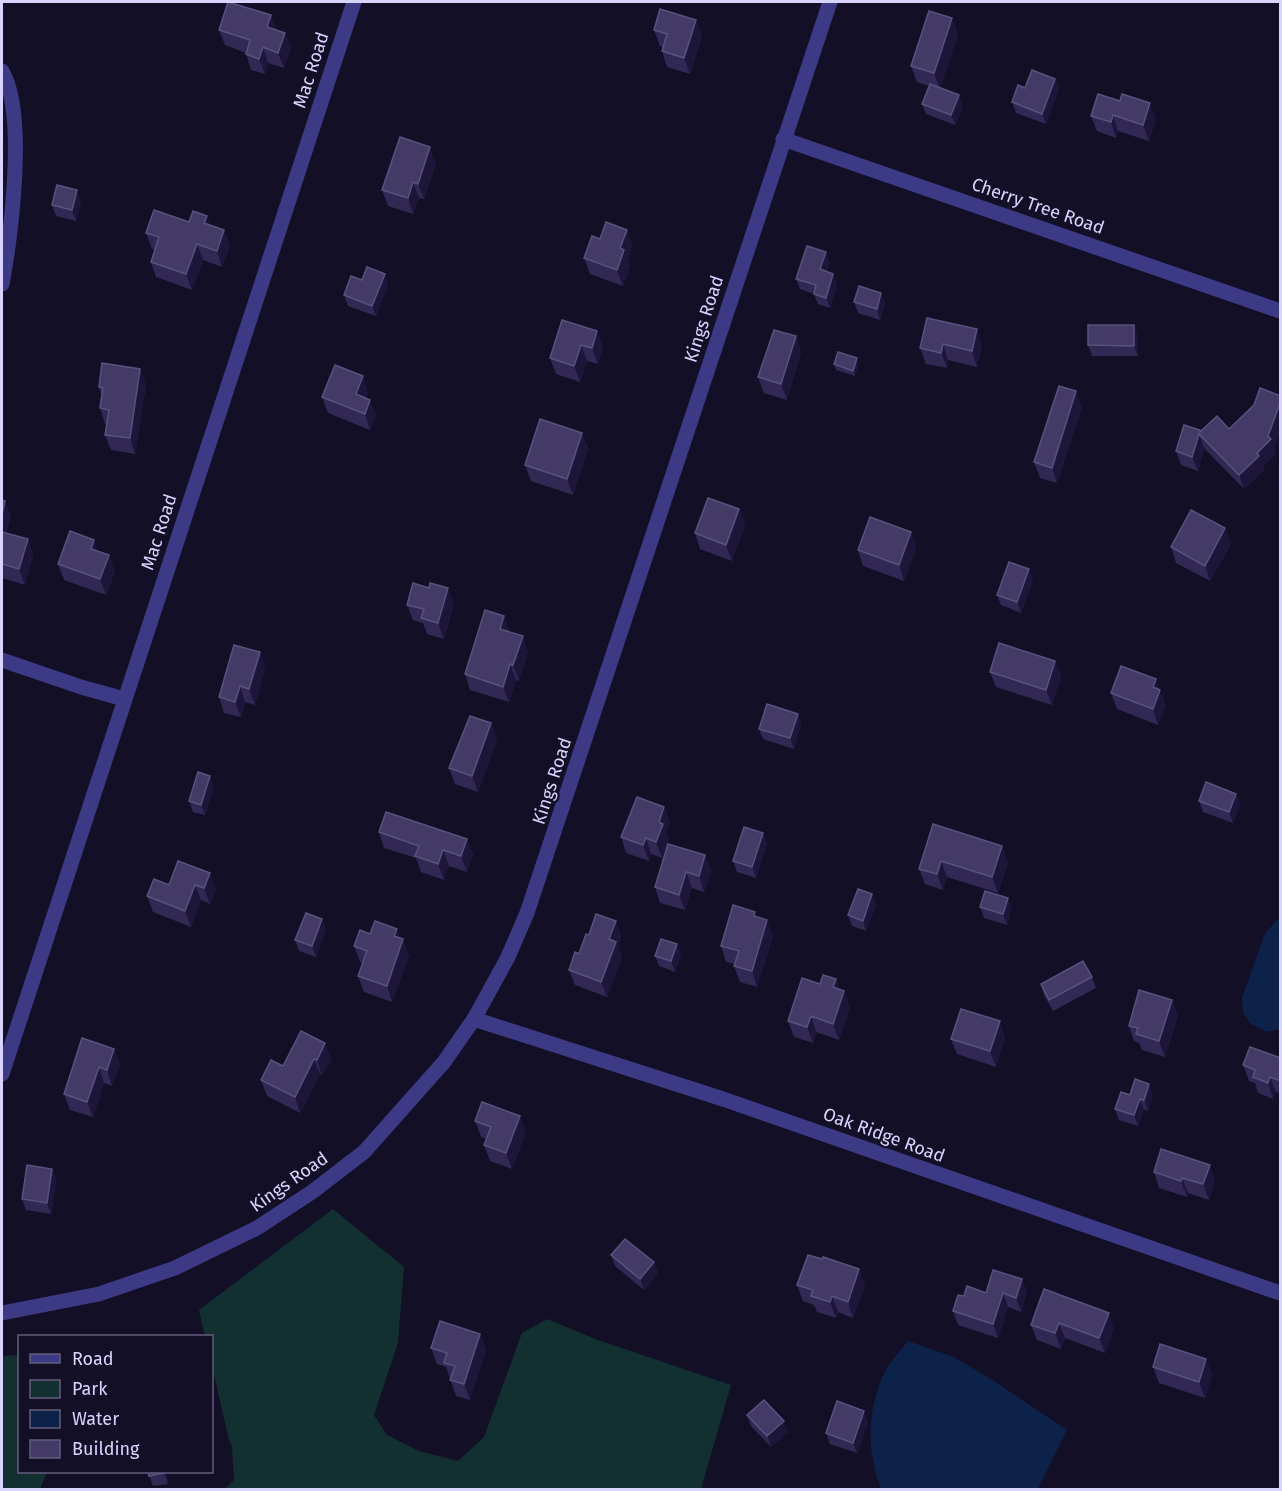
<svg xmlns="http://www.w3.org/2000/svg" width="1282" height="1491" font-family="'Fira Sans',sans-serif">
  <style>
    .green { fill: #12302f }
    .water { fill: #0c2248 }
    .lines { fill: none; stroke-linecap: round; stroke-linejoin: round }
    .minor { stroke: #3d3a85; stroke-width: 15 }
    .wall { fill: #312854 }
    .shaded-wall { fill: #1d163a }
    .building { fill: #433a66; stroke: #5a527e; stroke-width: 1.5 }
    .labels { text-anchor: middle; stroke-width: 4.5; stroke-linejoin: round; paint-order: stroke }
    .street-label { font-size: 18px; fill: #d9d4ff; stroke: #130f26 }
  </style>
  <rect width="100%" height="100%" fill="#130f26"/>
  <g class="green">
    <polygon points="333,1209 404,1267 398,1343 374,1415 387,1435 419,1451 458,1461 484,1437 522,1333 547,1319 598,1340 731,1385 701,1489 225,1489 234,1480 232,1447 229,1440 212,1366 212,1336 205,1336 199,1310"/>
    <polygon points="18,1355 20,1472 47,1472 40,1489 2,1489 2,1356"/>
  </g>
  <g class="water">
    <polygon points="1279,918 1280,918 1280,1029 1267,1032 1251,1024 1243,1013 1242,998 1265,933"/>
    <path d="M908 1341 954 1357 994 1381 1067 1430 1038 1489H881C865 1450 867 1400 890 1363 895 1356 902 1349 908 1341Z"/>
  </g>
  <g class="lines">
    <g class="minor">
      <path d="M2 71C27 113 11 235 2 284"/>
      <polyline points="783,139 1280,311"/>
      <polyline points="2,660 81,687 124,699"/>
      <polyline points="474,1019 723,1099 1280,1293"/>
      <polyline points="2,1074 354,2"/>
      <polyline points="2,1313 99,1294 175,1268 257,1228 312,1192 364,1152 444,1062 474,1019 508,957 527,913 830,2"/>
    </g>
  </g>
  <g class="wall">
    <polygon points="271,15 276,30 285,33 291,48 284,68 268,63 265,74 251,70 246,54 246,53 225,45 219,30"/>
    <polygon points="952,18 958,34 940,88 963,106 955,125 926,114 922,104 929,86 917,82 911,66"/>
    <polygon points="696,20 702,36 690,74 667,67 662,51 663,47 660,46 654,30"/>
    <polygon points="1055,79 1059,89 1046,124 1016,113 1012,102 1025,88"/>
    <polygon points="1098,94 1156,119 1149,141 1118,131 1116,138 1097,131 1091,116"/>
    <polygon points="436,163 424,199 419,198 413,214 388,206 382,190"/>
    <polygon points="81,201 76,221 56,216 52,205"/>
    <polygon points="189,222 210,225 224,230 230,246 222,267 203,260 192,290 156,277 151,262 155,250 152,249 146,233"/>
    <polygon points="627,230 632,246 628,259 630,266 623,286 590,274 584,258 600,239"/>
    <polygon points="830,262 827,271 837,284 830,308 818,304 814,294 800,289 796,279"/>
    <polygon points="362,280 388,285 376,316 348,306 344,295"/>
    <polygon points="881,293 885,303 880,320 858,313 854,302"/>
    <polygon points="927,318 982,345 977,367 948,360 947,368 926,364 920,348"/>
    <polygon points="597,331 603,347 598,364 587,361 580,382 556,374 550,358"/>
    <polygon points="796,336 801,352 787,400 764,393 758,377"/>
    <polygon points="1138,336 1138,356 1092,356 1088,345"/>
    <polygon points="859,363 855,376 836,370 834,364"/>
    <polygon points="146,384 135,454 111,450 105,435 107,424 105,424 100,408 101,395 99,387"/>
    <polygon points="368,392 366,398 376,415 370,430 328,413 322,397"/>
    <polygon points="1281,396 1281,428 1274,447 1276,453 1263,466 1264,470 1244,489 1204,448 1198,471 1181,465 1176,451 1201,431 1229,429"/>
    <polygon points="1082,407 1057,483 1040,478 1034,462"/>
    <polygon points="582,433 588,449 573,495 531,481 525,465"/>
    <polygon points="2,500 5,501 11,517 6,533 28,539 33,555 25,585 2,578"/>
    <polygon points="739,509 745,525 732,561 700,549 695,533"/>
    <polygon points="1225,528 1231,544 1210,581 1176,563 1171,547"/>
    <polygon points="916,548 904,581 863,566 858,550"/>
    <polygon points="58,564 115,571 106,595 64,580"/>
    <polygon points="1033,580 1021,613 1001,605 997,595"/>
    <polygon points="454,604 444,639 427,634 423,623 413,620 407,605"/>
    <polygon points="510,632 528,652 519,681 516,680 509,702 470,690 465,674"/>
    <polygon points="1055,661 1061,676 1052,705 996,687 990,672"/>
    <polygon points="265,668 255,705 245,702 241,717 224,713 219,697"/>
    <polygon points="1111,693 1162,695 1165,706 1158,725 1117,709"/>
    <polygon points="798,714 801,724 794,749 763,739 759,729"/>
    <polygon points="491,723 497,739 478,792 455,784 449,768"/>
    <polygon points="214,786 205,815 193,812 189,801"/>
    <polygon points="1236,794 1240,804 1233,823 1203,812 1199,801"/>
    <polygon points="664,807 670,823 666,832 669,839 662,858 651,854 649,861 626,853 621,837"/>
    <polygon points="933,824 1008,862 998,893 947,877 943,890 925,884 919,869"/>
    <polygon points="379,832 467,839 473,854 467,872 449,866 444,880 421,872 416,858 384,848"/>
    <polygon points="763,833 767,844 756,878 737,872 733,861"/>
    <polygon points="705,855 711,871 704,892 692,888 685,910 660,903 655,887"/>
    <polygon points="178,861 216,889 210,904 201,900 191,927 153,912 147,896 169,885"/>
    <polygon points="872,894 876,905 866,931 852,926 848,915"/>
    <polygon points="1008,898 1011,908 1007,925 984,918 980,907"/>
    <polygon points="758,917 773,936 757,987 740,982 734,966 735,964 726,962 721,946"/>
    <polygon points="322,919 326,930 316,957 299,951 295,940"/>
    <polygon points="616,921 621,936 618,946 622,957 607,997 575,985 569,970 579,954 589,935"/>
    <polygon points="370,934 400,938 409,955 392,1002 364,992 358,976 363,963 360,962 354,946"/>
    <polygon points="677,944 681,955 675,972 659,966 655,956"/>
    <polygon points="1092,977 1096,988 1053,1011 1044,995 1041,984"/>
    <polygon points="836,979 839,989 844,991 850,1007 839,1040 816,1032 813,1043 794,1037 788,1021 820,984"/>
    <polygon points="1172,1000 1178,1016 1165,1057 1142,1050 1139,1043 1134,1041 1129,1026"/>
    <polygon points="1005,1037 996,1067 957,1054 951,1039"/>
    <polygon points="325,1043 331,1059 322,1076 320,1074 300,1113 267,1096 261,1080 283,1066"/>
    <polygon points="114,1049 120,1064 112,1086 104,1083 93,1117 70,1110 64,1094"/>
    <polygon points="1281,1058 1281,1094 1276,1092 1273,1099 1258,1093 1255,1083 1249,1081 1243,1065"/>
    <polygon points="1130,1095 1153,1095 1148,1111 1144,1109 1138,1126 1119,1120 1115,1109"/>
    <polygon points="475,1121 526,1132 512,1169 490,1161 484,1145 487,1139 481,1137"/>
    <polygon points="52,1169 56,1180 51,1214 26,1210 22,1199"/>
    <polygon points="1154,1172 1215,1180 1209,1200 1188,1193 1187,1197 1159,1188"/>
    <polygon points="611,1255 654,1262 658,1273 644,1290 615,1266"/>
    <polygon points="1022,1279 1027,1293 1021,1312 1008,1307 998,1338 958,1325 953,1311 964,1296 986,1293"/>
    <polygon points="797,1285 865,1285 853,1318 838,1312 836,1318 817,1312 814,1305 803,1301"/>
    <polygon points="1044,1289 1114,1329 1105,1353 1065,1338 1061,1349 1037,1340 1031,1325"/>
    <polygon points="480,1334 486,1350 470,1400 456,1396 446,1367 437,1364 431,1348"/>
    <polygon points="1206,1359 1212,1375 1205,1398 1159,1383 1153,1367"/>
    <polygon points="747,1415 788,1432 771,1447 751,1426"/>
    <polygon points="868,1422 857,1453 830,1444 826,1433"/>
    <polygon points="148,1472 166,1472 168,1484 153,1486"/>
  </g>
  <g class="shaded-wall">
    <polygon points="271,15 276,31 267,27"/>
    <polygon points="952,18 958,34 940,89 934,73"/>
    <polygon points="696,20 702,36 690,74 684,58"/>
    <polygon points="285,33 291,48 284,68 278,53"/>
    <polygon points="263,47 268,63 265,74 259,59"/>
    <polygon points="1055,79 1059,89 1046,124 1042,114"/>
    <polygon points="959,95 963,106 955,125 951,115"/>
    <polygon points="1150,103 1156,119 1149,141 1143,125"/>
    <polygon points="1113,115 1118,131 1116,138 1111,122"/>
    <polygon points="430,147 436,163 424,199 418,184"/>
    <polygon points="413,182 419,198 413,214 408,198"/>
    <polygon points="77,190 81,201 76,221 72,210"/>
    <polygon points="207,216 212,232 204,223"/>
    <polygon points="224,230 230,246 222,267 217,251"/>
    <polygon points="627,230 632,246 628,259 630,266 623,286 617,270 620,248"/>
    <polygon points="197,244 203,260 192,290 186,274"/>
    <polygon points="826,252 830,262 824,280 820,269"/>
    <polygon points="385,274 388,285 376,316 372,306"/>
    <polygon points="833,274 837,284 830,308 826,298"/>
    <polygon points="881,293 885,303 880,320 877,309"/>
    <polygon points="1134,325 1138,336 1138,356 1134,346"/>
    <polygon points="977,329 982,345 977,367 972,351"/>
    <polygon points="597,331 603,347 598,364 592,348"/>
    <polygon points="796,336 801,352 787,400 781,384"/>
    <polygon points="943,344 948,360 947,368 941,353"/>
    <polygon points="581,345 587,361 580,382 574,366"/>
    <polygon points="857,358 859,363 855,376 853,371"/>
    <polygon points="140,369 146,384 135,454 130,438"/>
    <polygon points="363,376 368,392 361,409 356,394"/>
    <polygon points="1076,391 1082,407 1057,483 1052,468"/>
    <polygon points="370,400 376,415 370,430 365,414"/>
    <polygon points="1281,400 1281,428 1274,447 1276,453 1263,466 1264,470 1244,489 1239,475 1268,436"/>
    <polygon points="582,433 588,449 573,495 567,479"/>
    <polygon points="1199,434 1204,448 1198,471 1192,457"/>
    <polygon points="5,501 11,517 3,546 2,543 2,514"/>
    <polygon points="739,509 745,525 732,561 726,545"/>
    <polygon points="1225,528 1231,544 1210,581 1205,566"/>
    <polygon points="911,532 916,548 904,581 899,565"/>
    <polygon points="28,539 33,555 25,585 19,569"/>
    <polygon points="94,540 100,556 91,549"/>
    <polygon points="109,555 115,571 106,595 100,579"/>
    <polygon points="1029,569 1033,580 1021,613 1017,602"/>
    <polygon points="448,588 454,604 444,639 438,623"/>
    <polygon points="504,616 510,632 500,629"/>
    <polygon points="523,636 528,652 519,681 513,665"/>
    <polygon points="260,652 265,668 255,705 249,689"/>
    <polygon points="1055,661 1061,676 1052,705 1046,690"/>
    <polygon points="510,664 516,680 509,702 503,687"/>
    <polygon points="1156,679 1165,706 1158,725 1153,709 1153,687"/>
    <polygon points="240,686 245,702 241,717 235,702"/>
    <polygon points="798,714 801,724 794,749 790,738"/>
    <polygon points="491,723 497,739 478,792 472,776"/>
    <polygon points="210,776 214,786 205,815 201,805"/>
    <polygon points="1236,794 1240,804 1233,823 1229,812"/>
    <polygon points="664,807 670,823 666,832 669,839 662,858 656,842 659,822"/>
    <polygon points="763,833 767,844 756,878 752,867"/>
    <polygon points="646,838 651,854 649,861 643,845"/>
    <polygon points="467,839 473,854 467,872 461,856"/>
    <polygon points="1002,846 1008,862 998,893 992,877"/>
    <polygon points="443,850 449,866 444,880 438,864"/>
    <polygon points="705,855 711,871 704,892 699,876"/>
    <polygon points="941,861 947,877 943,890 937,874"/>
    <polygon points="686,872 692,888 685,910 679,895"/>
    <polygon points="210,873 216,889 210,904 204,888"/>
    <polygon points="195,885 201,900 191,927 185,911"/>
    <polygon points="872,894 876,905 866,931 863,921"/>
    <polygon points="1008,898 1011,908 1007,925 1003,914"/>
    <polygon points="322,919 326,930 316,957 312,946"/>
    <polygon points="767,920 773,936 757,987 752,971"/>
    <polygon points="616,921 621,936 618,946 622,957 607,997 601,982 609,939"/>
    <polygon points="397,929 402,943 403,939 409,955 392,1002 387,986 394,936"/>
    <polygon points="677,944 681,955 675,972 671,961"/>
    <polygon points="836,979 841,995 833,987"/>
    <polygon points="844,991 850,1007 839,1040 833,1024"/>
    <polygon points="1172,1000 1178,1016 1165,1057 1159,1041"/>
    <polygon points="811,1016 816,1032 813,1043 807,1027"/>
    <polygon points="1000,1021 1005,1037 996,1067 990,1051"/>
    <polygon points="325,1043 331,1059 322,1076 317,1060"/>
    <polygon points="114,1049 120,1064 112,1086 107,1070"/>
    <polygon points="314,1059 320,1074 300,1113 295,1097"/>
    <polygon points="99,1067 104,1083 93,1117 87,1102"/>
    <polygon points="1270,1077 1276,1092 1273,1099 1268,1083"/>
    <polygon points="1149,1084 1153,1095 1148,1111 1144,1100"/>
    <polygon points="1140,1099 1144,1109 1138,1126 1134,1115"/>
    <polygon points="520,1116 526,1132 512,1169 506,1153"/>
    <polygon points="1210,1165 1215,1180 1209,1200 1203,1184"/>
    <polygon points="52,1169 56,1180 51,1214 47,1203"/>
    <polygon points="1182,1178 1188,1193 1187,1197 1181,1181"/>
    <polygon points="654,1262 658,1273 644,1290 640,1279"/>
    <polygon points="859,1269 865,1285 853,1318 848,1302"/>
    <polygon points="1022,1279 1027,1293 1021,1312 1016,1298"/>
    <polygon points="1003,1293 1008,1307 998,1338 993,1324"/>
    <polygon points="832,1296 838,1312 836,1318 830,1302"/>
    <polygon points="1109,1313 1114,1329 1105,1353 1099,1338"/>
    <polygon points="1059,1323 1065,1338 1061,1349 1055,1333"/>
    <polygon points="480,1334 486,1350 470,1400 464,1384"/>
    <polygon points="1206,1359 1212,1375 1205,1398 1199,1382"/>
    <polygon points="864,1411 868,1422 857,1453 853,1443"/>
    <polygon points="784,1421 788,1432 771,1447 767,1436"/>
    <polygon points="164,1472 166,1472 168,1484 164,1473"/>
  </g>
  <g class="building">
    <polygon points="228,2 271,15 267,27 285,33 278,53 263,47 259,59 246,54 250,40 219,30"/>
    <polygon points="660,9 696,20 684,58 662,51 667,34 654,30"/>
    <polygon points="929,11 952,18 934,73 911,66"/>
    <polygon points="1032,70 1055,79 1042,114 1012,102 1018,85 1025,88"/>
    <polygon points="930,84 959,95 951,115 922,104"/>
    <polygon points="1098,94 1120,101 1122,94 1150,103 1143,125 1113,115 1111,122 1091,116"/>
    <polygon points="400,137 430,147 418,184 413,182 408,198 382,190"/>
    <polygon points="57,185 77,190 72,210 52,205"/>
    <polygon points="154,210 189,222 193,211 207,216 204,223 224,230 217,251 197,244 186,274 151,262 159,237 146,233"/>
    <polygon points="606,222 627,230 620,248 624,250 617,270 584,258 592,236 600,239"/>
    <polygon points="807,246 826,252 820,269 833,274 826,298 814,294 816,285 796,279"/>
    <polygon points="367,267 385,274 372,306 344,295 351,276 362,280"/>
    <polygon points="859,286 881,293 877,309 854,302"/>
    <polygon points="927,318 977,329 972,351 943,344 941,353 920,348"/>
    <polygon points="562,320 597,331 592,348 581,345 574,366 550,358"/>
    <polygon points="1088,325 1134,325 1134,346 1088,345"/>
    <polygon points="774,330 796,336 781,384 758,377"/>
    <polygon points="838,352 857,358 853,371 834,364"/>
    <polygon points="102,363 140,369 130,438 105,435 109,410 100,408 103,388 99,387"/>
    <polygon points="335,365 363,376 356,394 370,400 365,414 322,397"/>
    <polygon points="1059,386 1076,391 1052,468 1034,462"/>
    <polygon points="1260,388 1281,396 1281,400 1268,436 1271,439 1257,453 1259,456 1239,475 1199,434 1192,457 1176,451 1184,425 1200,430 1200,432 1217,416 1229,429 1254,405"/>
    <polygon points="540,419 582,433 567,479 525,465"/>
    <polygon points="708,498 739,509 726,545 695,533"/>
    <polygon points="2,500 5,501 2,514"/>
    <polygon points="1191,510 1225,528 1205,566 1171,547"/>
    <polygon points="870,517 911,532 899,565 858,550"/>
    <polygon points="70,531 94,540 91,549 109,555 100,579 58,564"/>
    <polygon points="2,532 28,539 19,569 2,564"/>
    <polygon points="1009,562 1029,569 1017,602 997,595"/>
    <polygon points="413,583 429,588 430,583 448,588 438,623 421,618 424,609 407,605"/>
    <polygon points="485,610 504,616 500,629 523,636 513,665 510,664 503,687 465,674"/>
    <polygon points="999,643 1055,661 1046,690 990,672"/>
    <polygon points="234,645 260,652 249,689 240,686 235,702 219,697"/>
    <polygon points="1121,666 1156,679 1153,687 1160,690 1153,709 1111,693"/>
    <polygon points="767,704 798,714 790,738 759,729"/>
    <polygon points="470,716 491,723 472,776 449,768"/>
    <polygon points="198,772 210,776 201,805 189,801"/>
    <polygon points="1206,782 1236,794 1229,812 1199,801"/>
    <polygon points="637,797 664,807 659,822 663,824 656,842 646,838 643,845 621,837"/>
    <polygon points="386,812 467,839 461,856 443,850 438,864 415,856 419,846 379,832"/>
    <polygon points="933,824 1002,846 992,877 941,861 937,874 919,869"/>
    <polygon points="744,827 763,833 752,867 733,861"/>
    <polygon points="668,844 705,855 699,876 686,872 679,895 655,887"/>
    <polygon points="178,861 210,873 204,888 195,885 185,911 147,896 154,879 169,885"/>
    <polygon points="858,889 872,894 863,921 848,915"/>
    <polygon points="985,891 1008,898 1003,914 980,907"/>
    <polygon points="733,905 755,912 754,916 767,920 752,971 734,966 739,951 721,946"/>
    <polygon points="306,913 322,919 312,946 295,940"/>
    <polygon points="596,914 616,921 609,939 616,942 601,982 569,970 575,952 579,954 586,934 589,935"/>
    <polygon points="375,921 397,929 394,936 403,939 387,986 358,976 367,951 354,946 360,930 370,934"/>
    <polygon points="661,939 677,944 671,961 655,956"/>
    <polygon points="1083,961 1092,977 1049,1000 1041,984"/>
    <polygon points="823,975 836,979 833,987 844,991 833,1024 811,1016 807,1027 788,1021 802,978 820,984"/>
    <polygon points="1139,990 1172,1000 1159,1041 1136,1034 1138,1028 1129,1026"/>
    <polygon points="961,1009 1000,1021 990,1051 951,1039"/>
    <polygon points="301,1031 325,1043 317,1060 314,1059 295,1097 261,1080 271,1060 283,1066"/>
    <polygon points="82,1038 114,1049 107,1070 99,1067 87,1102 64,1094"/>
    <polygon points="1250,1047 1281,1058 1281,1081 1270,1077 1268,1083 1253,1077 1255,1070 1243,1065"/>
    <polygon points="1135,1079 1149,1084 1144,1100 1140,1099 1134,1115 1115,1109 1121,1092 1130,1095"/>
    <polygon points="482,1102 520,1116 506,1153 484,1145 491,1127 475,1121"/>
    <polygon points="1161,1149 1210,1165 1203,1184 1182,1178 1181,1181 1154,1172"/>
    <polygon points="27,1165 52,1169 47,1203 22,1199"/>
    <polygon points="625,1239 654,1262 640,1279 611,1255"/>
    <polygon points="808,1255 822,1259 823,1257 859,1269 848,1302 832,1296 830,1302 811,1296 813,1290 797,1285"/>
    <polygon points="993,1270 1022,1279 1016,1298 1003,1293 993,1324 953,1311 958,1295 964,1296 967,1286 986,1293"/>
    <polygon points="1044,1289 1109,1313 1099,1338 1059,1323 1055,1333 1031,1325"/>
    <polygon points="440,1321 480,1334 464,1384 450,1380 455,1366 444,1363 447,1353 431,1348"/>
    <polygon points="1160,1344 1206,1359 1199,1382 1153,1367"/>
    <polygon points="764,1400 784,1421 767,1436 747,1415"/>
    <polygon points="837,1401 864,1411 853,1443 826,1433"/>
    <polygon points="148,1472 164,1472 164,1473 149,1476"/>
  </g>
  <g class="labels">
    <g class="street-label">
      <text transform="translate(311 70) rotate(-72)" y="6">Mac Road</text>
      <text transform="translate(1038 206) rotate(19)" y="6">Cherry Tree Road</text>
      <text transform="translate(704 319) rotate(-72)" y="6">Kings Road</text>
      <text transform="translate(159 532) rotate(-72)" y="6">Mac Road</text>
      <text transform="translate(552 781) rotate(-72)" y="6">Kings Road</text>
      <text transform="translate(884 1135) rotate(20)" y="6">Oak Ridge Road</text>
      <text transform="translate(289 1182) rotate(-35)" y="6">Kings Road</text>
    </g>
  </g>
  <rect width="1282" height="1491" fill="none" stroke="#d9d4ff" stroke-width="6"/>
  <rect x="18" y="1335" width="195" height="138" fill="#130f26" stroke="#625e7d" stroke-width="1.5"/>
  <rect x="30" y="1354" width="30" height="9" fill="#3d3a85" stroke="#625e7d" stroke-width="1.5"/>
  <text x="72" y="1365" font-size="18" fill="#d9d4ff">Road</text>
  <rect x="30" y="1380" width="30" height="18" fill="#12302f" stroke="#625e7d" stroke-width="1.5"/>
  <text x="72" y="1395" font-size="18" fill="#d9d4ff">Park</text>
  <rect x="30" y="1410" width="30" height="18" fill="#0c2248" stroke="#625e7d" stroke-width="1.5"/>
  <text x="72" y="1425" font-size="18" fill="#d9d4ff">Water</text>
  <rect x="30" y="1440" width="30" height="18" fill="#433a66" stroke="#625e7d" stroke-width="1.5"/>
  <text x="72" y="1455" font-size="18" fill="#d9d4ff">Building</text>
</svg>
